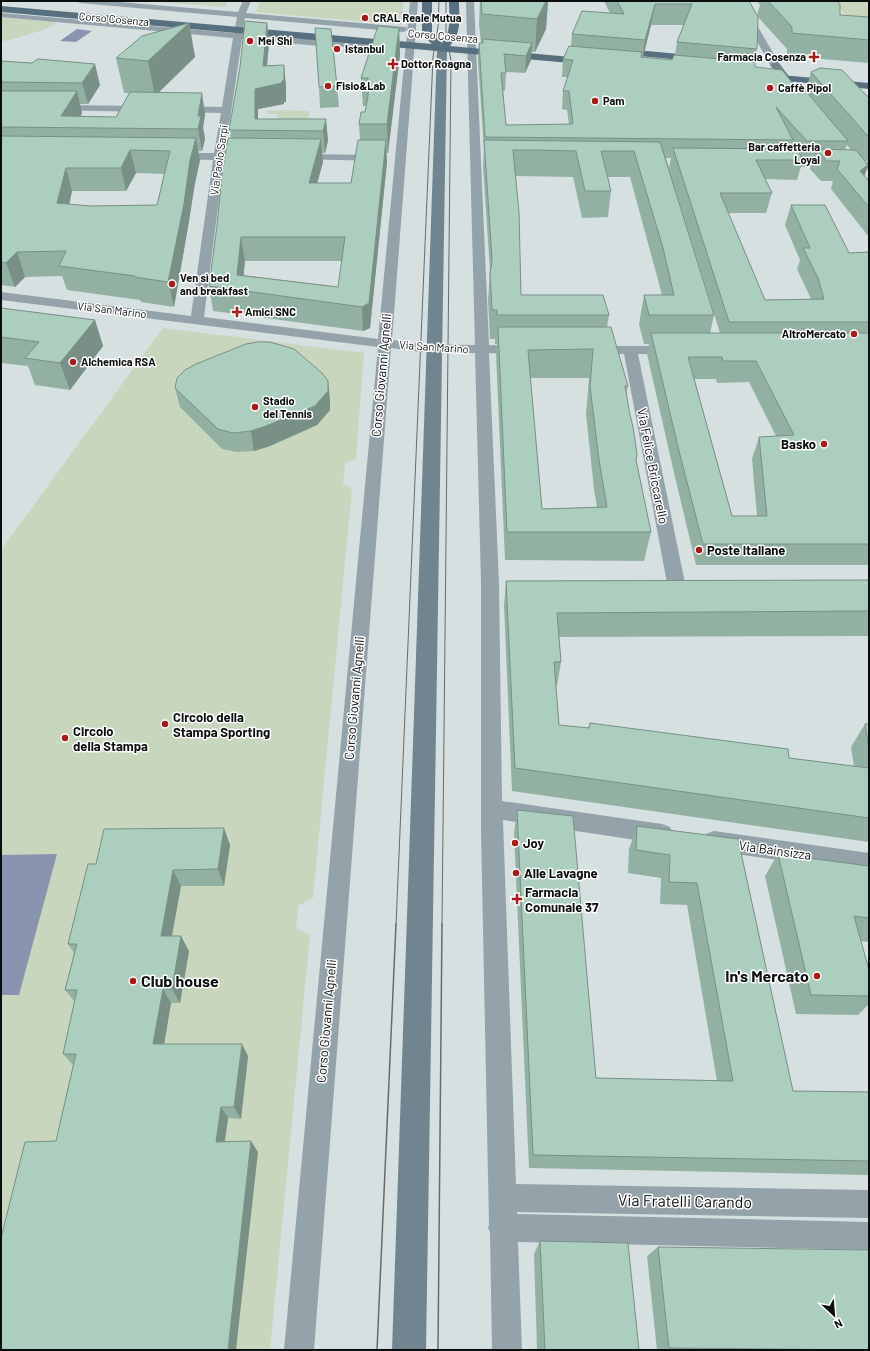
<svg xmlns="http://www.w3.org/2000/svg" width="870" height="1351" font-family="Barlow,sans-serif">
  <style>
    .green { fill: #c9d6be }
    .water { fill: #8994b0 }
    .lines { fill: none; stroke-linecap: round; stroke-linejoin: round }
    .street { fill: #94a2aa; fill-rule: evenodd }
    .secondary { fill: #718591; fill-rule: evenodd }
    .primary { fill: #57707f; fill-rule: evenodd }
    .tram-far1 { stroke: #666c6d; stroke-width: 1 }
    .tram { stroke: #666c6d; stroke-width: 1.5 }
    .wall { fill: #93b1a3; fill-rule: evenodd }
    .shaded-wall { fill: #789085 }
    .building { fill: #abcebe; stroke: #789085; fill-rule: evenodd }
    .poi-dot { fill: #ab191a; stroke: #fff; stroke-width: 1.5 }
    .labels { text-anchor: middle; stroke-width: 3; stroke-linejoin: round; paint-order: stroke }
    .far-poi-label { font-size: 11px; font-weight: bold; fill: #0b0e0e; stroke: #fff; text-anchor: start }
    .far-street-label { font-size: 11px; fill: #0b0e0e; stroke: #fff }
    .street-label { font-size: 13px; fill: #0b0e0e; stroke: #fff }
    .poi-label { font-size: 13px; font-weight: bold; fill: #0b0e0e; stroke: #fff; text-anchor: start }
    .near-poi-label { font-size: 16px; font-weight: bold; fill: #0b0e0e; stroke: #fff; text-anchor: end }
    .near-street-label { font-size: 16px; fill: #0b0e0e; stroke: #fff }
  </style>
  <rect width="100%" height="100%" fill="#d6e0e1"/>
  <g class="green">
    <polygon points="144,1 227,1 225,7"/>
    <polygon points="260,1 404,1 401,25 256,12"/>
    <polygon points="833,1 869,1 869,36 865,36"/>
    <polygon points="1,17 57,22 46,29 7,41 1,40"/>
    <polygon points="268,110 310,111 305,129 278,129 277,114 267,114"/>
    <polygon points="163,328 364,353 356,458 345,464 343,483 352,490 313,898 298,906 296,927 310,936 270,1350 1,1350 1,550"/>
  </g>
  <g class="water">
    <polygon points="77,29 92,31 76,42 60,41"/>
    <polygon points="57,854 19,995 1,995 1,855"/>
  </g>
  <g class="lines">
    <g class="street">
      <polygon points="76,1 108,1 238,12 243,1 251,1 246,13 406,27 407,29 406,31 403,32 245,18 242,34 330,41 370,40 374,43 370,46 330,47 242,39 225,153 252,154 257,157 252,160 224,160 204,317 378,339 410,1 418,1 392,340 421,344 475,345 466,1 474,1 489,345 522,346 527,347 529,350 527,353 522,354 489,353 499,583 502,801 662,824 670,827 673,834 670,841 662,844 503,820 516,1184 869,1190 869,1218 517,1212 517,1214 869,1222 869,1250 518,1242 522,1350 492,1350 490,1232 488,1228 489,1225 481,830 481,583 475,353 421,352 391,348 314,1350 284,1350 378,347 1,300 1,292 191,316 213,160 174,159 169,156 174,153 214,153 221,113 178,112 173,109 178,106 222,107 233,38 1,17 1,13 234,33 237,17 80,3"/>
      <polygon points="735,1 743,1 780,65 778,67 775,68 770,65"/>
      <polygon points="56,105 146,106 151,109 146,112 53,110 51,108 53,106"/>
      <polygon points="296,154 382,155 387,158 382,161 292,159 291,157 292,155"/>
      <polygon points="777,161 869,162 869,168 773,166 772,164"/>
      <polygon points="593,346 672,346 677,347 679,350 677,353 672,354 638,354 685,583 682,587 676,589 670,587 667,583 624,354 588,353 586,350 588,347"/>
      <polygon points="714,831 869,853 869,873 714,851 706,848 703,841 706,834"/>
    </g>
    <g class="secondary">
      <polygon points="442,46 447,49 426,1350 392,1350 437,49"/>
      <polygon points="775,62 779,63 800,91 802,93 800,95 792,95 770,65"/>
    </g>
    <g class="primary">
      <path d="M422 1H432V33L442 43C452 31 449 16 449 1H459C459 19 462 32 450 46L593 59 598 62 593 65 1 12V6L432 44 422 34Z"/>
      <polygon points="613,48 702,56 707,59 702,62 609,53 608,51"/>
      <polygon points="759,73 869,83 869,89 755,78 754,76 755,74"/>
    </g>
    <g class="tram-far1">
      <polyline points="396,925 433,57 438,27 439,1"/>
      <polyline points="442,925 451,60 446,36 446,1"/>
    </g>
    <g class="tram">
      <polyline points="377,1350 396,924"/>
      <polyline points="438,1350 442,924"/>
    </g>
  </g>
  <g class="wall">
    <path d="M480 1H548L546 29 535 52H531V60L525 73 506 72 505 91H503L506 125 569 124 567 110 562 109 563 91 568 77H562L563 59 571 46 572 34 610 13 604 1H749L757 15 760 5 757 1H837L840 15 869 40V63L787 56V49L758 17 757 49 754 62 755 67 794 85 806 91 811 72 869 98V161H865L868 165 864 176 869 181V237L831 189 833 181H821L810 169 813 160H803L797 180 765 179 772 193 766 213H728L765 300 811 299 797 269 800 260 785 225 791 205 849 253 869 252V565H696L675 477 647 354 649 344H644L639 324 644 295H662L657 276 630 177H608L611 191 608 217 582 218 573 177 516 176 521 295 609 315 607 327 628 386 626 395 636 460 651 532 644 561 505 560 496 354 497 344H495V339H490L488 300 490 271 483 166 484 150 478 61 479 43H481L479 24ZM651 25H684L677 42 675 55 672 60 643 57ZM847 145 851 150H845ZM666 158H671L669 168 720 333H710L714 315ZM530 378H589L586 414 594 489 597 507 542 509ZM694 379H716L717 383 749 382 776 436 759 437 752 459 757 516H732Z"/>
    <path d="M189 23 195 57 159 92 205 114 203 128 205 139 202 151H198L200 160 195 183 188 227 174 307 141 302 140 300 67 290 62 276 25 277 15 287 1 285V61L32 63 100 85 88 104H80L82 113 81 116 116 117 129 93H124L116 58ZM136 173 164 174 157 205 90 206 69 204 72 191H126Z"/>
    <path d="M267 23 269 43 267 66 286 86V102H284V104L258 109V119H326L328 141 325 153H322L323 162 317 183H351L360 140 359 124 365 112 366 106H363L361 78 399 28 400 54 388 153H386L387 162 370 328 363 331 213 311 209 286 231 138 229 130ZM245 261H342L338 287 243 275Z"/>
    <polygon points="337,86 339,107 320,108 319,87"/>
    <polygon points="869,164 869,173 867,169"/>
    <polygon points="1,308 95,320 103,346 70,390 35,385 28,366 1,363"/>
    <polygon points="175,388 330,400 330,410 317,425 270,446 254,451 237,452 222,449 180,407"/>
    <polygon points="869,580 869,636 559,637 561,662 557,686 556,686 559,725 588,728 590,723 789,758 854,766 851,747 865,724 869,724 869,842 512,791 504,605 506,581"/>
    <polygon points="517,810 596,1078 717,1081 687,905 660,904 661,878 628,873 629,849 637,826 738,839 793,1091 869,1092 869,1175 529,1168 514,833"/>
    <polygon points="230,845 224,886 181,886 172,936 189,951 180,1003 171,1003 164,1044 248,1056 241,1119 228,1118 225,1142 258,1152 56,1141 73,1065 63,1054 75,1002 65,990 74,953 68,944 96,864"/>
    <polygon points="778,854 869,866 869,942 860,941 869,970 869,1004 858,1015 796,1014 765,876"/>
    <polygon points="540,1241 639,1350 537,1350 534,1254"/>
    <polygon points="658,1247 869,1350 657,1350 647,1256"/>
  </g>
  <g class="shaded-wall">
    <polygon points="546,1 548,1 546,29 535,52 537,19"/>
    <polygon points="655,4 651,25 642,61 645,40"/>
    <polygon points="189,23 195,57 155,96 148,61"/>
    <polygon points="267,23 269,43 265,86 263,66"/>
    <polygon points="399,28 400,54 388,153 387,124"/>
    <polygon points="532,43 531,60 525,73 526,56"/>
    <polygon points="95,64 100,85 88,104 82,83"/>
    <polygon points="284,65 286,86 286,102 284,102 284,104 258,109 258,130 255,119 255,89"/>
    <polygon points="77,91 82,113 74,128 61,116"/>
    <polygon points="202,93 205,114 203,128 205,139 202,151 198,129 198,116"/>
    <polygon points="326,119 328,141 325,153 323,131"/>
    <polygon points="196,138 200,160 195,183 188,227 174,307 168,282 190,160"/>
    <polygon points="321,139 323,162 311,206 309,183"/>
    <polygon points="386,140 387,162 370,328 363,331 362,307"/>
    <polygon points="130,150 136,173 126,191 121,168"/>
    <polygon points="868,165 862,184 860,171"/>
    <polygon points="66,168 72,191 65,226 57,203"/>
    <polygon points="241,237 245,261 242,291 237,275"/>
    <polygon points="17,252 25,277 15,287 6,263"/>
    <polygon points="95,320 103,346 70,390 60,363"/>
    <polygon points="328,381 330,400 330,410 317,425 270,446 254,451 251,431"/>
    <polygon points="224,828 230,845 224,886 218,869"/>
    <polygon points="173,870 181,886 169,951 161,936"/>
    <polygon points="181,936 189,951 180,1003 172,989"/>
    <polygon points="163,989 171,1003 162,1057 153,1044"/>
    <polygon points="242,1044 248,1056 241,1119 234,1107"/>
    <polygon points="221,1107 228,1118 223,1152 216,1142"/>
    <polygon points="251,1141 258,1152 236,1350 228,1350"/>
  </g>
  <g class="building">
    <polygon points="481,1 546,1 537,19 482,14"/>
    <polygon points="617,1 749,1 758,17 757,49 677,42 692,4 655,4 645,40 572,34 582,11 624,14"/>
    <polygon points="768,1 837,1 840,5 840,15 869,17 869,40 792,33 792,27"/>
    <polygon points="245,21 267,23 263,66 284,65 284,81 282,81 282,83 255,89 255,119 326,119 323,131 229,130 240,67"/>
    <polygon points="189,23 148,61 116,58 142,36"/>
    <polygon points="378,26 399,28 387,124 359,124 361,112 365,112 368,96 368,78 361,78"/>
    <polygon points="315,28 331,29 337,86 319,87"/>
    <polygon points="482,39 532,43 526,56 504,54 506,73 501,73 506,125 573,124 569,91 563,91 573,60 563,59 569,46 642,52 641,57 672,60 674,55 755,62 755,67 782,70 794,85 799,83 848,141 807,141 776,107 793,140 485,137 479,43 483,43"/>
    <polygon points="38,59 95,64 82,83 1,82 1,61 32,63"/>
    <polygon points="820,68 842,70 869,98 869,136 868,136 811,72"/>
    <polygon points="1,91 77,91 61,116 116,117 130,92 202,93 198,116 201,116 198,129 1,127"/>
    <path d="M1 136 196 138 190 160 184 204 168 282 134 277 135 276 59 266 66 251 17 252 6 263 1 262ZM130 150 170 151 157 205 90 206 57 203 66 168H121Z"/>
    <path d="M228 138 321 139 309 183H351L358 140H386L369 303 362 307 209 286 217 226 222 174ZM241 237H345L338 287 237 275Z"/>
    <polygon points="484,140 660,142 714,315 649,315 644,295 674,295 663,248 634,151 601,151 611,191 585,191 576,151 534,150 513,150 519,212 521,295 603,295 609,315 497,315 497,310 492,310 490,272 492,262 491,243"/>
    <polygon points="673,148 797,149 803,160 756,160 772,193 720,193 765,300 824,299 818,278 803,248 810,248 791,205 825,205 849,253 869,252 869,322 729,322"/>
    <polygon points="816,149 856,150 868,165 860,171 869,181 869,207 837,169 840,161 827,161"/>
    <polygon points="1,308 95,320 60,363 25,358 39,342 1,337"/>
    <path d="M498 327H611L628 386H625L630 415 633 427 637 454 636 460 651 532H507ZM593 349 590 386 599 460 607 507 542 509 528 350Z"/>
    <path d="M651 333H869V544H703L680 455ZM688 357H722L723 361H756L794 435 759 437 767 516H732Z"/>
    <polygon points="258,342 270,342 294,349 322,373 328,381 328,391 315,406 266,426 251,431 233,433 218,429 175,388 177,378 185,370 196,364 246,344"/>
    <polygon points="869,580 869,611 557,613 561,662 554,662 559,725 589,728 590,723 788,749 789,758 869,768 869,818 515,768 506,581"/>
    <polygon points="865,724 869,724 869,748"/>
    <polygon points="517,810 573,816 596,1078 733,1081 697,883 669,882 670,855 636,850 637,826 738,839 793,1091 869,1092 869,1161 533,1155"/>
    <polygon points="224,828 218,869 173,870 161,936 181,936 172,989 163,989 153,1044 242,1044 234,1107 221,1107 216,1142 251,1141 228,1350 1,1350 1,1238 25,1142 56,1141 76,1054 63,1054 77,990 65,990 77,944 68,944 88,864 96,864 104,829"/>
    <polygon points="778,854 869,866 869,918 854,916 869,970 869,996 811,995"/>
    <polygon points="540,1241 628,1243 639,1350 545,1350"/>
    <polygon points="658,1247 869,1250 869,1350 669,1348"/>
  </g>
  <g class="poi-dot">
    <circle cx="365" cy="18" r="4"/>
    <circle cx="250" cy="41" r="4"/>
    <circle cx="337" cy="49" r="4"/>
    <path d="M812 51h4v4h4v4h-4v4h-4v-4h-4v-4h4z"/>
    <path d="M391 58h4v4h4v4h-4v4h-4v-4h-4v-4h4z"/>
    <circle cx="328" cy="86" r="4"/>
    <circle cx="770" cy="88" r="4"/>
    <circle cx="595" cy="101" r="4"/>
    <circle cx="828" cy="153" r="4"/>
    <circle cx="172" cy="284" r="4"/>
    <path d="M235 306h4v4h4v4h-4v4h-4v-4h-4v-4h4z"/>
    <circle cx="854" cy="334" r="4"/>
    <circle cx="73" cy="362" r="4"/>
    <circle cx="255" cy="407" r="4"/>
    <circle cx="824" cy="444" r="4"/>
    <circle cx="699" cy="550" r="4"/>
    <circle cx="165" cy="724" r="4"/>
    <circle cx="65" cy="738" r="4"/>
    <circle cx="515" cy="843" r="4"/>
    <circle cx="516" cy="873" r="4"/>
    <path d="M515 893h4v4h4v4h-4v4h-4v-4h-4v-4h4z"/>
    <circle cx="817" cy="976" r="4"/>
    <circle cx="133" cy="981" r="4"/>
  </g>
  <g class="labels">
    <g class="far-poi-label">
      <text x="373" y="22">CRAL Reale Mutua</text>
      <text x="258" y="45">Mei Shi</text>
      <text x="345" y="53">Istanbul</text>
      <text x="806" y="61" text-anchor="end">Farmacia Cosenza</text>
      <text x="401" y="68">Dottor Roagna</text>
      <text x="336" y="90">Fisio&amp;Lab</text>
      <text x="778" y="92">Caffè Pipol</text>
      <text x="603" y="105">Pam</text>
      <text x="820" y="151" text-anchor="end">Bar caffetteria<tspan x="820" dy="13">Loyal</tspan></text>
      <text x="180" y="282">Ven sì bed<tspan x="180" dy="13">and breakfast</tspan></text>
      <text x="245" y="316">Amici SNC</text>
      <text x="846" y="338" text-anchor="end">AltroMercato</text>
      <text x="81" y="366">Alchemica RSA</text>
      <text x="263" y="405">Stadio<tspan x="263" dy="13">del Tennis</tspan></text>
    </g>
    <g class="far-street-label">
      <text transform="translate(114 19) rotate(5)" y="4">Corso Cosenza</text>
      <text transform="translate(443 36) rotate(5)" y="4">Corso Cosenza</text>
      <text transform="translate(219 160) rotate(-82)" y="4">Via Paolo Sarpi</text>
      <text transform="translate(112 310) rotate(7)" y="4">Via San Marino</text>
      <text transform="translate(434 347) rotate(4)" y="4">Via San Marino</text>
    </g>
    <g class="street-label">
      <text transform="translate(381 375) rotate(-85)" y="5">Corso Giovanni Agnelli</text>
      <text transform="translate(653 466) rotate(79)" y="5">Via Felice Briccarello</text>
      <text transform="translate(354 698) rotate(-85)" y="5">Corso Giovanni Agnelli</text>
      <text transform="translate(775 850) rotate(8)" y="5">Via Bainsizza</text>
      <text transform="translate(326 1021) rotate(-85)" y="5">Corso Giovanni Agnelli</text>
    </g>
    <g class="poi-label">
      <text x="816" y="449" text-anchor="end">Basko</text>
      <text x="707" y="555">Poste Italiane</text>
      <text x="173" y="722">Circolo della<tspan x="173" dy="15">Stampa Sporting</tspan></text>
      <text x="73" y="736">Circolo<tspan x="73" dy="15">della Stampa</tspan></text>
      <text x="523" y="848">Joy</text>
      <text x="524" y="878">Alle Lavagne</text>
      <text x="525" y="897">Farmacia<tspan x="525" dy="15">Comunale 37</tspan></text>
    </g>
    <g class="near-poi-label">
      <text x="809" y="982">In's Mercato</text>
      <text x="141" y="987" text-anchor="start">Club house</text>
    </g>
    <g class="near-street-label">
      <text transform="translate(685 1201) rotate(1)" y="6">Via Fratelli Carando</text>
    </g>
  </g>
  <rect width="870" height="1351" fill="none" stroke="#0b0e0e" stroke-width="4"/>
  <g transform="translate(834 1315) rotate(154)" stroke="#ffffff" stroke-width="3" paint-order="stroke">
  <path d="M0-3L7 15L0 10L-7 15Z" fill="#0b0e0e"/>
  <text y="-6" font-size="11" font-weight="bold" text-anchor="middle" fill="#0b0e0e">N</text>
  </g>
</svg>
